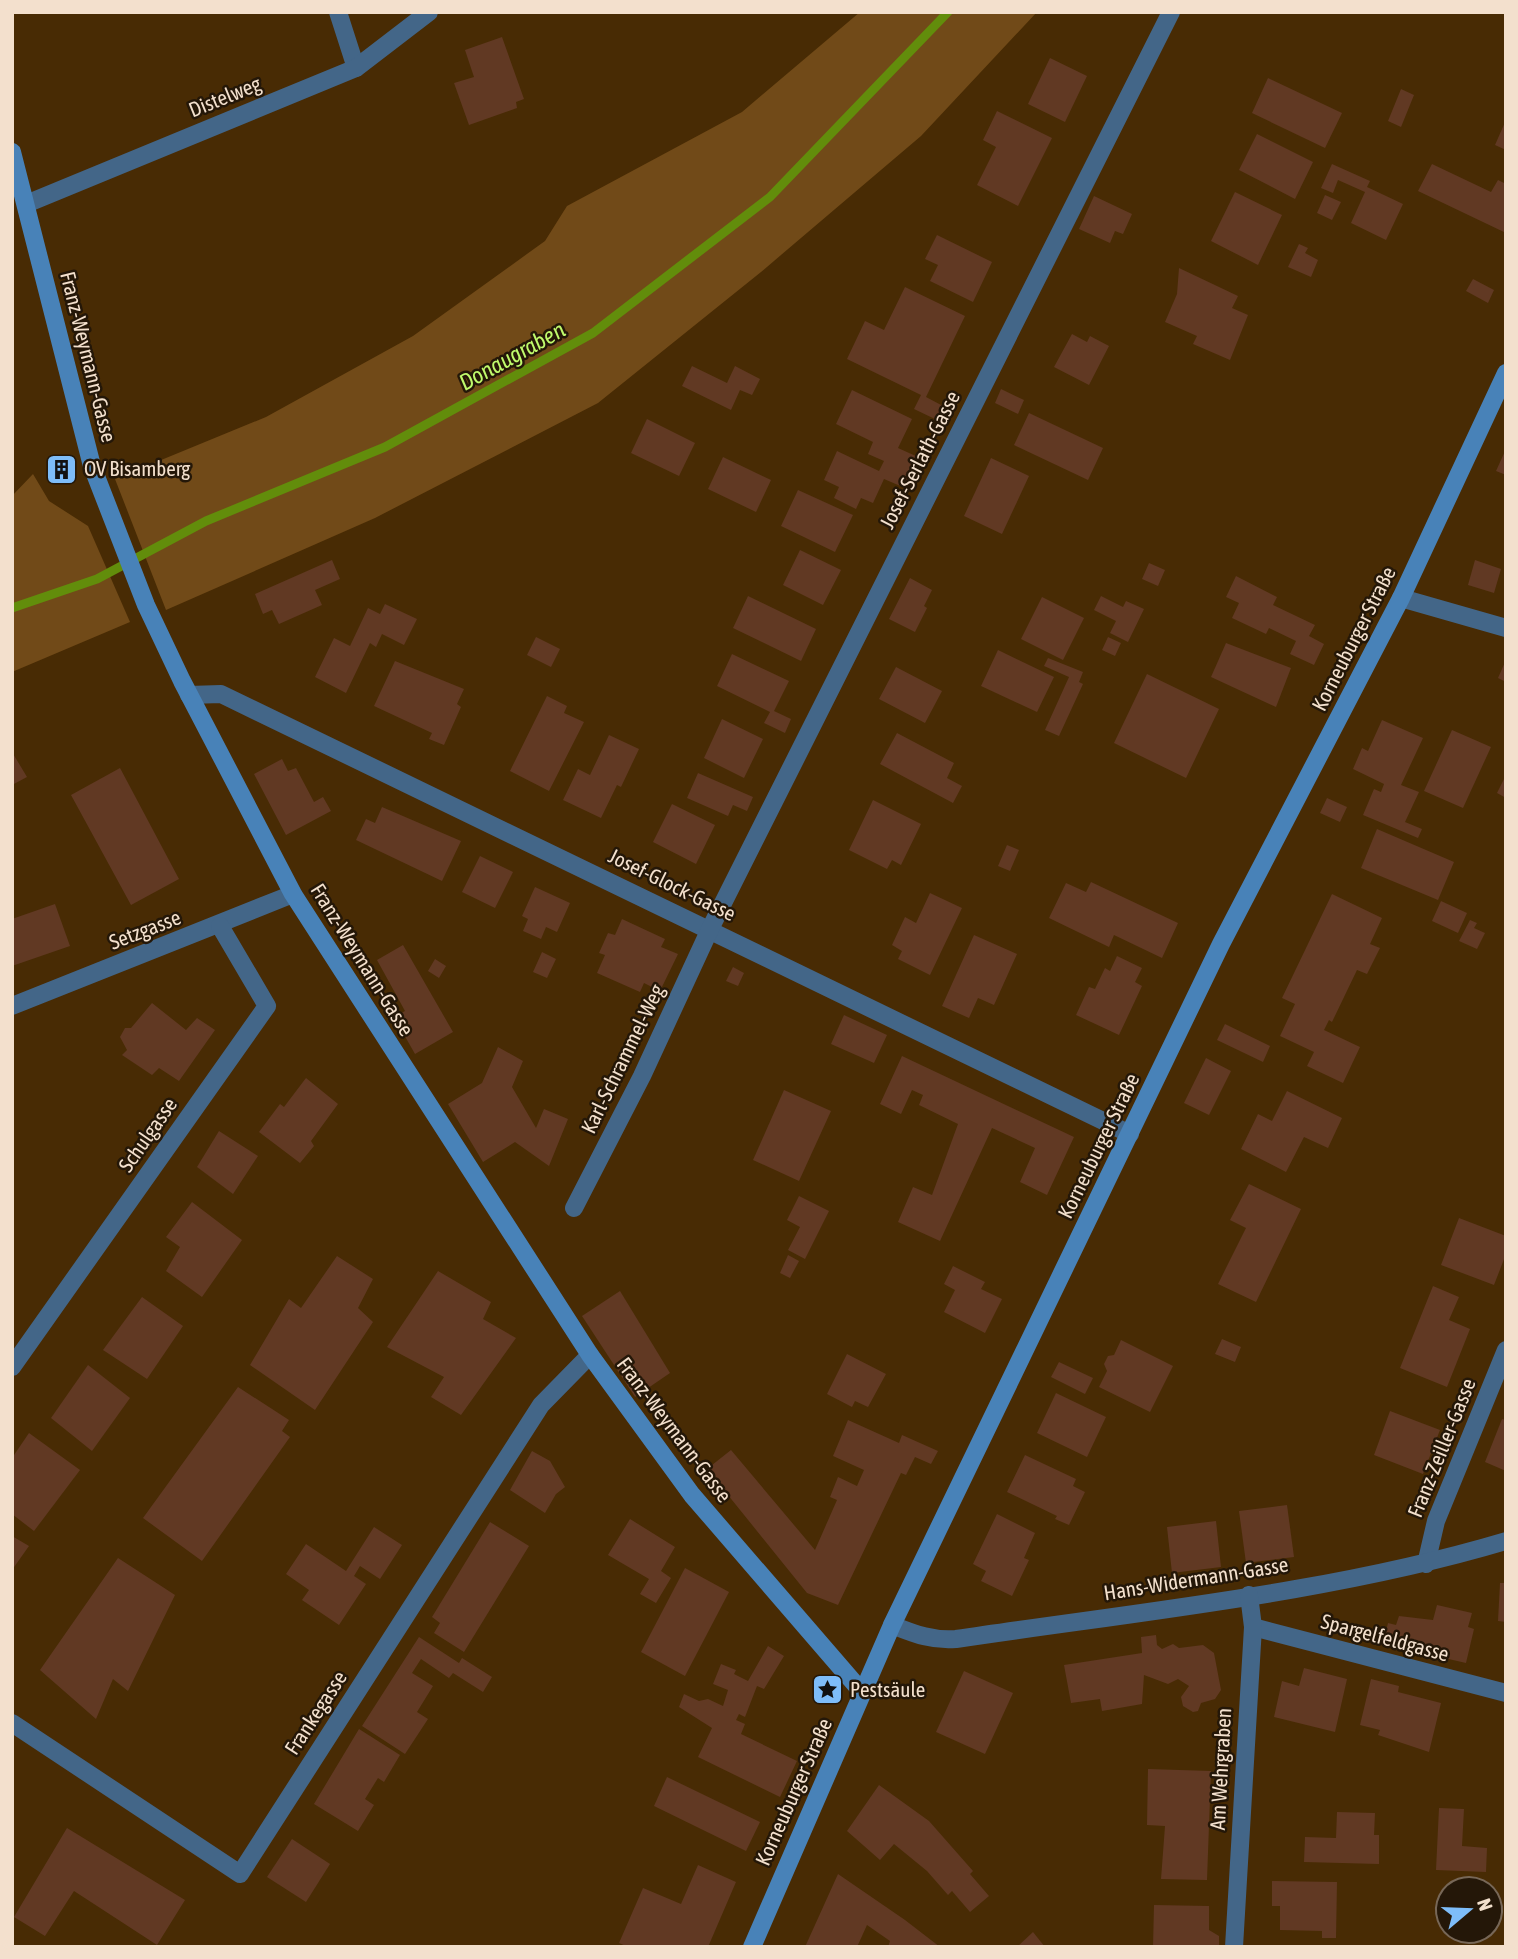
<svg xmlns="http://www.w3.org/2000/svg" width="1518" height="1959" font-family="'Asap Condensed',sans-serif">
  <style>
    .green { fill: #714a18 }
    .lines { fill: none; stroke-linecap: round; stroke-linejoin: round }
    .stream { stroke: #628d0b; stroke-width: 9 }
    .building { fill: #613923 }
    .street { stroke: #436688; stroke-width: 18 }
    .secondary { stroke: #4882b8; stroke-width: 18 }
    .labels { text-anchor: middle; stroke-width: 5; stroke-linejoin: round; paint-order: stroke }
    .street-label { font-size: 21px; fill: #f3e0cd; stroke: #241708 }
    .poi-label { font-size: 21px; fill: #f3e0cd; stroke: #241708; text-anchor: start }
    .water-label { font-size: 23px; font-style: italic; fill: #c0fa6c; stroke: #241708 }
  </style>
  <rect width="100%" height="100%" fill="#482b04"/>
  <g class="green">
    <polygon points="860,12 1037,12 921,136 761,272 598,403 375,518 166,610 115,479 266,417 413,336 545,241 567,206 742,112"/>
    <polygon points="33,474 49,501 88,526 130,622 12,672 12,496"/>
  </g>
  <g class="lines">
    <polyline class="stream" points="12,608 97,579 206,521 385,447 593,333 770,197 948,12"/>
  </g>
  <g class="building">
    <polygon points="502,37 524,99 516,102 517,108 469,125 454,83 474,77 465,50"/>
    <polygon points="1050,58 1087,76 1065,122 1028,104"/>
    <polygon points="1268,78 1342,113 1325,148 1252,113"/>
    <polygon points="1401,89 1414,95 1401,127 1388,121"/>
    <polygon points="997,111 1052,138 1018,206 977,185 996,147 983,140"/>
    <polygon points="1506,120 1506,150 1495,145"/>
    <polygon points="1257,134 1313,162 1295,199 1239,170"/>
    <polygon points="1332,164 1370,181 1367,187 1403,204 1386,240 1351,223 1365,192 1338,180 1333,193 1321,188"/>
    <polygon points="1432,164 1491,192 1498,180 1506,184 1506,233 1418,191"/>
    <polygon points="1235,192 1282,215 1258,265 1211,241"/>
    <polygon points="1325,195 1341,202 1332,220 1317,213"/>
    <polygon points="1094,196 1132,214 1123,234 1115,231 1110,243 1079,229"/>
    <polygon points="937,235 992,262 973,302 930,281 938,265 925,259"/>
    <polygon points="1299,244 1308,248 1305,253 1318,260 1311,277 1288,267"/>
    <polygon points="1179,268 1238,296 1232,308 1248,315 1230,360 1193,344 1197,336 1165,322 1177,294"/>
    <polygon points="1473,279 1494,290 1488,303 1466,291"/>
    <polygon points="905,287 965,316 926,397 943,406 937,420 914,409 921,395 847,359 865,321 884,330"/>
    <polygon points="1072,334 1087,342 1090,336 1109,346 1089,385 1054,367"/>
    <polygon points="692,366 727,383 735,366 760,379 752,395 740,390 731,410 682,386"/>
    <polygon points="1001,389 1024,400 1018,414 995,403"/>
    <polygon points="852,390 912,419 898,448 918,457 905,488 884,479 873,503 861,498 856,509 834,498 839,487 824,480 837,451 879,471 884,461 868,454 873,442 836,424"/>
    <polygon points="1029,413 1103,448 1088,480 1014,445"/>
    <polygon points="647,419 695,443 679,476 631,453"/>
    <polygon points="1506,449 1506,475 1496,471"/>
    <polygon points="65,456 73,477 58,483 49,461"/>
    <polygon points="723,457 771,480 756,512 708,489"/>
    <polygon points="991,458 1029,476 1002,534 964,516"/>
    <polygon points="798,490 853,515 835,552 781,526"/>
    <polygon points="800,550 841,570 823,605 783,585"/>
    <polygon points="332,560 340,579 315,590 322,605 279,624 272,610 263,614 255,594"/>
    <polygon points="1475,560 1501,569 1494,593 1468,585"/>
    <polygon points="1149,563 1165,570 1158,586 1142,579"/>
    <polygon points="1236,576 1277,597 1273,605 1315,625 1309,636 1324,644 1314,665 1290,654 1296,641 1269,628 1266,634 1232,618 1239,603 1226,597"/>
    <polygon points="910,578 932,590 924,606 927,608 915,632 889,619"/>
    <polygon points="748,596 816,629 801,661 733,628"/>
    <polygon points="1101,596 1123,607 1126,601 1144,609 1128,642 1110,633 1116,621 1094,610"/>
    <polygon points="1042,597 1084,618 1063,660 1021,639"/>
    <polygon points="385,604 417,619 404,645 382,634 376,647 370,643 346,693 315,677 334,638 350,646 368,608 380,614"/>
    <polygon points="536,637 560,649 551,667 527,655"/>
    <polygon points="1108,637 1121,643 1115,656 1102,650"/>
    <polygon points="1226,643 1291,668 1276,707 1211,677"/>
    <polygon points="998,650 1054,677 1037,712 981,686"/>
    <polygon points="732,654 789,681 774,711 791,719 785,733 764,723 770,712 717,686"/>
    <polygon points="1048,658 1083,672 1079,682 1083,684 1059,736 1045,730 1069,677 1044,666"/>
    <polygon points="1506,660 1506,682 1498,678"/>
    <polygon points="395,661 464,689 457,704 461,707 444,745 429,739 432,733 374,706"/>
    <polygon points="896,667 942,691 925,723 879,699"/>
    <polygon points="1147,674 1219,709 1186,778 1114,743"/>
    <polygon points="547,696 567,706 564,713 584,722 549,791 510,771"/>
    <polygon points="722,719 763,739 744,778 704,758"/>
    <polygon points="1382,720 1423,738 1401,785 1419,792 1405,822 1422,829 1418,838 1363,815 1374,789 1381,792 1384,784 1353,769 1362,748 1368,751"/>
    <polygon points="1452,730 1491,747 1463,808 1424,791"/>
    <polygon points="897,733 954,763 947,778 962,786 953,803 880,764"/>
    <polygon points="609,735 639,749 621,787 617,785 601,818 563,800 578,769 590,775"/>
    <polygon points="12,752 27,777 12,785"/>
    <polygon points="282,759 288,771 296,768 314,802 323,797 331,811 286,835 254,774"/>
    <polygon points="120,768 179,879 131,905 71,795"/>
    <polygon points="698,773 753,797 747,811 733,805 728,816 687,798"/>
    <polygon points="1506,775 1506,798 1497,793"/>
    <polygon points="1327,798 1347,807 1340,822 1320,813"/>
    <polygon points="873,800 921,824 901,865 892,860 887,869 849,850"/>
    <polygon points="672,804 715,825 696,864 653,842"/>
    <polygon points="382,807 461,841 442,881 356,840 366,819 375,823"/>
    <polygon points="1377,829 1454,862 1438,900 1361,868"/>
    <polygon points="1007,845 1019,850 1010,871 998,866"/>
    <polygon points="480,856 513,872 495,908 462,892"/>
    <polygon points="1091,882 1178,923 1162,958 1114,935 1109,947 1049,918 1066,883 1086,892"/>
    <polygon points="535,887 570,903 557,932 546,927 541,939 523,931 528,919 522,916"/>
    <polygon points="930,893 962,908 930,975 898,959 902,951 892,945 905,917 916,923"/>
    <polygon points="1332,894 1382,918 1370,944 1380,948 1367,974 1357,970 1332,1022 1329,1020 1324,1030 1360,1047 1343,1083 1307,1066 1314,1052 1280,1036 1295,1004 1282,998"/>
    <polygon points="1441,901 1467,913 1458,933 1432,921"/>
    <polygon points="55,904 70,946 12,966 12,919"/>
    <polygon points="622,919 665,939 661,947 678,954 660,991 644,983 640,992 597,973 605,955 599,953 608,933 615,935"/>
    <polygon points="1470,920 1477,923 1474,928 1485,933 1477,949 1459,941"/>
    <polygon points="974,935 1017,954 994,1005 978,998 969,1018 942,1006"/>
    <polygon points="403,945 453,1032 415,1054 394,1017 405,1011 377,960"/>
    <polygon points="542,952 556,959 547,978 533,972"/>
    <polygon points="1117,956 1142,968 1135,982 1142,986 1119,1035 1076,1015 1089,987 1095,989 1105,968 1110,971"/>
    <polygon points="435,959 446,966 439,978 428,971"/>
    <polygon points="733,967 744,973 738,986 726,981"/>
    <polygon points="152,1003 186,1030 197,1018 215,1030 179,1081 159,1068 152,1075 122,1055 127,1050 120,1037 125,1028 131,1028"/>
    <polygon points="844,1015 887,1035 874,1063 831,1044"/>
    <polygon points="1225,1024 1270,1046 1263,1062 1217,1040"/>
    <polygon points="498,1047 523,1061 512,1087 536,1128 544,1109 568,1119 549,1166 515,1142 483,1162 448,1104 482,1083"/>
    <polygon points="902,1056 1074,1137 1047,1195 1020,1182 1035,1148 992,1128 940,1241 898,1222 913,1187 932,1195 958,1124 919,1105 923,1095 912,1090 901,1114 880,1104"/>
    <polygon points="1206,1058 1231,1071 1209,1115 1184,1103"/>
    <polygon points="306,1078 338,1104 311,1141 314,1146 300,1163 259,1132 280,1104 284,1107"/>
    <polygon points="784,1090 831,1111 799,1181 753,1160"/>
    <polygon points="1287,1091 1342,1118 1328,1148 1304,1137 1286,1172 1241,1149 1258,1114 1272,1121"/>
    <polygon points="219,1131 258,1156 233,1194 197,1167"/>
    <polygon points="1249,1184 1301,1209 1256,1302 1218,1284 1246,1228 1230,1220"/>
    <polygon points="799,1196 829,1211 805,1259 788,1250 800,1227 787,1220"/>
    <polygon points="192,1202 242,1240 202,1297 166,1271 180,1247 166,1237"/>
    <polygon points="1459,1218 1506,1236 1506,1254 1494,1285 1441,1265"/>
    <polygon points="788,1255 799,1261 790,1278 780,1273"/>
    <polygon points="337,1256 373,1279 358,1308 373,1322 315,1410 250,1365 289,1299 301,1308"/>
    <polygon points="953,1266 985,1282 981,1289 1002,1299 985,1333 944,1312 955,1290 944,1284"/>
    <polygon points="438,1271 491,1302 483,1319 516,1338 461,1415 431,1397 444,1377 387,1347"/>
    <polygon points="1433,1286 1459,1297 1449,1320 1470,1329 1447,1387 1400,1368"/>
    <polygon points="620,1291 670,1373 635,1397 582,1316"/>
    <polygon points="142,1297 183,1326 147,1379 103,1350"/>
    <polygon points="1222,1339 1241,1347 1235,1362 1215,1354"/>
    <polygon points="1121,1340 1173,1366 1150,1412 1099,1387 1107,1371 1104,1364 1108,1356 1114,1355"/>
    <polygon points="847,1354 886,1374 868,1407 855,1401 852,1407 827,1394"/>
    <polygon points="1059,1362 1093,1378 1085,1394 1051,1377"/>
    <polygon points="88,1365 130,1398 92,1451 51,1418"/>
    <polygon points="238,1387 289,1420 282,1431 290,1437 202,1561 143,1518"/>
    <polygon points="1056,1393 1106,1417 1087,1457 1037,1433"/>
    <polygon points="1390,1411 1440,1430 1423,1474 1374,1455"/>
    <polygon points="1502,1419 1506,1420 1506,1471 1485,1462"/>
    <polygon points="848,1420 899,1443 902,1435 938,1451 931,1464 915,1457 906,1475 901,1473 838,1605 807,1593 707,1469 731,1450 815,1550 837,1500 830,1497 838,1477 857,1486 864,1470 833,1456"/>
    <polygon points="29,1433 80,1470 34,1531 12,1514 12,1458"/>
    <polygon points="532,1451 550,1461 565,1487 556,1494 545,1513 510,1490"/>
    <polygon points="1025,1455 1076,1479 1073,1486 1085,1492 1069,1525 1055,1519 1057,1516 1007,1492"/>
    <polygon points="1287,1505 1294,1557 1246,1563 1239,1511"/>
    <polygon points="997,1514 1035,1533 1024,1558 1029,1560 1012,1596 981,1581 986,1571 973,1564"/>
    <polygon points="630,1519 675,1547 661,1571 671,1578 656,1603 640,1594 649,1579 608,1555"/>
    <polygon points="1216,1521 1221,1567 1172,1573 1167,1527"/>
    <polygon points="490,1522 529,1546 464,1652 434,1633 440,1623 432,1617"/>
    <polygon points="374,1527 402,1545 380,1579 360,1566 354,1576 366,1584 339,1625 302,1600 309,1590 286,1574 306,1544 346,1571"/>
    <polygon points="12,1536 29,1546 12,1570"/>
    <polygon points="118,1558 175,1595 128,1691 113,1679 96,1719 40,1670"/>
    <polygon points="685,1568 729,1592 685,1676 641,1652"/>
    <polygon points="1500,1583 1506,1583 1506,1622 1498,1621"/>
    <polygon points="1437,1605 1472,1613 1468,1627 1474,1629 1466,1663 1383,1644 1388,1623 1396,1625 1399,1616 1433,1620"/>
    <polygon points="1156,1635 1157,1645 1162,1649 1173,1644 1179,1648 1203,1645 1214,1653 1221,1690 1215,1699 1201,1703 1198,1711 1193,1712 1183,1706 1181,1697 1189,1686 1178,1679 1168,1684 1144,1675 1142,1704 1102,1711 1100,1699 1071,1703 1064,1665 1142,1653 1141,1637"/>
    <polygon points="419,1637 459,1663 462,1658 492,1677 483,1692 453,1673 449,1678 421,1659 412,1673 433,1686 417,1712 428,1719 405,1754 362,1726"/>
    <polygon points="768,1646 784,1656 764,1689 757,1686 745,1717 739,1714 736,1720 745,1724 741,1734 797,1761 780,1797 698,1757 712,1728 679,1707 684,1694 699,1701 708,1699 723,1706 728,1690 713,1684 721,1664 736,1670 734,1674 748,1681"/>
    <polygon points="1304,1668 1347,1679 1335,1732 1274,1717 1282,1681 1299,1686"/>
    <polygon points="964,1671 1013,1693 985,1754 936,1732"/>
    <polygon points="1371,1679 1399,1686 1398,1692 1441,1703 1429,1752 1378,1735 1380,1730 1360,1725"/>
    <polygon points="359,1729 400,1755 384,1782 378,1778 365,1799 374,1805 358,1831 314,1804"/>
    <polygon points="1148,1769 1211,1771 1207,1880 1161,1879 1165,1826 1147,1825"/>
    <polygon points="667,1777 760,1822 746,1851 654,1806"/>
    <polygon points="879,1785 929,1821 973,1871 970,1874 989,1896 970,1912 952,1891 948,1895 927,1871 894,1844 880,1860 847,1831"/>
    <polygon points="1439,1808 1464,1809 1462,1846 1487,1848 1486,1872 1436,1870"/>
    <polygon points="1337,1812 1375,1813 1374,1835 1379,1835 1379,1864 1304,1862 1305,1837 1336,1838"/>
    <polygon points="67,1828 185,1900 157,1945 74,1891 45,1936 14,1917"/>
    <polygon points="292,1839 330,1864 306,1902 267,1877"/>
    <polygon points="698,1865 736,1882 708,1947 628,1947 619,1943 643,1888 681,1904"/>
    <polygon points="838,1874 905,1920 940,1947 888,1947 890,1941 867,1925 857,1947 805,1947"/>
    <polygon points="1272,1881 1337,1882 1336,1938 1322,1938 1322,1931 1280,1930 1280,1906 1272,1906"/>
    <polygon points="1154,1905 1209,1906 1209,1930 1219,1936 1219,1947 1153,1947"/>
    <polygon points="1033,1932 1045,1947 1017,1947"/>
  </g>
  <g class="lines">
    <g class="street">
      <polyline points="338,12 356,68"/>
      <polyline points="26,204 356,68 429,12"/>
      <polyline points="1401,598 1506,628"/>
      <polyline points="189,695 221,694 1130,1134"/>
      <polyline points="12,1006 293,894"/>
      <polyline points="574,1208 642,1076 710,929 1171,12"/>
      <polyline points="12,1367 267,1006 220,926"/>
      <polyline points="1426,1564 1436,1521 1506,1350"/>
      <path d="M892 1625C915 1634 932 1641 956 1639 1136 1612 1332 1593 1506 1541"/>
      <polyline points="1253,1627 1506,1693"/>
      <polyline points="12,1723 240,1874 541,1405 590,1355"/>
      <polyline points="1234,1947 1253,1627 1249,1595"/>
    </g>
    <g class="secondary">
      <polyline points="12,152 92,466 146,605 182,681 293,894 590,1355 692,1495 862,1692"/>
      <polyline points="752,1947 892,1625 1221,944 1401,598 1506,373"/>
    </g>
  </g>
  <defs>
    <symbol id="building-square" viewBox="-11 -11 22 22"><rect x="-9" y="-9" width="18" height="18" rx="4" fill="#7ebdf9" stroke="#241708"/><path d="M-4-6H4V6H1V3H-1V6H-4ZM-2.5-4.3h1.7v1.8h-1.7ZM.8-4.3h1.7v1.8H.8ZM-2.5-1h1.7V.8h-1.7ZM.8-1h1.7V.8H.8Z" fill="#111"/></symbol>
    <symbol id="sight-square" viewBox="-11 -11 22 22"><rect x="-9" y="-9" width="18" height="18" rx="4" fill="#7ebdf9" stroke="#241708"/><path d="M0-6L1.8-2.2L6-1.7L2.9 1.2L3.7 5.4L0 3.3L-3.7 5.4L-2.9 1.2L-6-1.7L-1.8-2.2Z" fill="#111"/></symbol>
  </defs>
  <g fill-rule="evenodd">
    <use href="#building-square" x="44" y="452" width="35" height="35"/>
    <use href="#sight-square" x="810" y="1672" width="35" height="35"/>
  </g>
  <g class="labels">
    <g class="street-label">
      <text transform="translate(225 97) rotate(-22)" y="7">Distelweg</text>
      <text transform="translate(88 357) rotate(76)" y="7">Franz-Weymann-Gasse</text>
      <text transform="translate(920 460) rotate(-63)" y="7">Josef-Serlath-Gasse</text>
      <text transform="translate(1354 639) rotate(-63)" y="7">Korneuburger Straße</text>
      <text transform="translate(672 885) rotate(26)" y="7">Josef-Glock-Gasse</text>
      <text transform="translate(145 930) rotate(-21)" y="7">Setzgasse</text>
      <text transform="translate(362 960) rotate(58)" y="7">Franz-Weymann-Gasse</text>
      <text transform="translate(623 1059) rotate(-64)" y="7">Karl-Schrammel-Weg</text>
      <text transform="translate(148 1135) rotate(-55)" y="7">Schulgasse</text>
      <text transform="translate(1099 1146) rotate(-64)" y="7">Korneuburger Straße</text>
      <text transform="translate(674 1430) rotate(53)" y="7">Franz-Weymann-Gasse</text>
      <text transform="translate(1442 1448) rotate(-68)" y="7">Franz-Zeiller-Gasse</text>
      <text transform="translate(1196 1579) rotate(-9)" y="7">Hans-Widermann-Gasse</text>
      <text transform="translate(1385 1638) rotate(15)" y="7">Spargelfeldgasse</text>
      <text transform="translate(316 1713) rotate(-57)" y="7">Frankegasse</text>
      <text transform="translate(1221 1769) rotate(-87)" y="7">Am Wehrgraben</text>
      <text transform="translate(794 1792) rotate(-66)" y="7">Korneuburger Straße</text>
    </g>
    <g class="poi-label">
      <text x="84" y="476">OV Bisamberg</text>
      <text x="850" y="1697">Pestsäule</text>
    </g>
    <g class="water-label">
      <text transform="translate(512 356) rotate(-29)" y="8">Donaugraben</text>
    </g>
  </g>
  <rect width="1518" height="1959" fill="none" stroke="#f3e0cd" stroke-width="28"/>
  <g transform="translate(1469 1910) rotate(71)"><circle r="33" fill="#241708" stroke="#776757" stroke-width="2"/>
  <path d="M0-5L12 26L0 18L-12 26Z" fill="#7ebdf9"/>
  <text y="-10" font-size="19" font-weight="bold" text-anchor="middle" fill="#f3e0cd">N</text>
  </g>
</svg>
